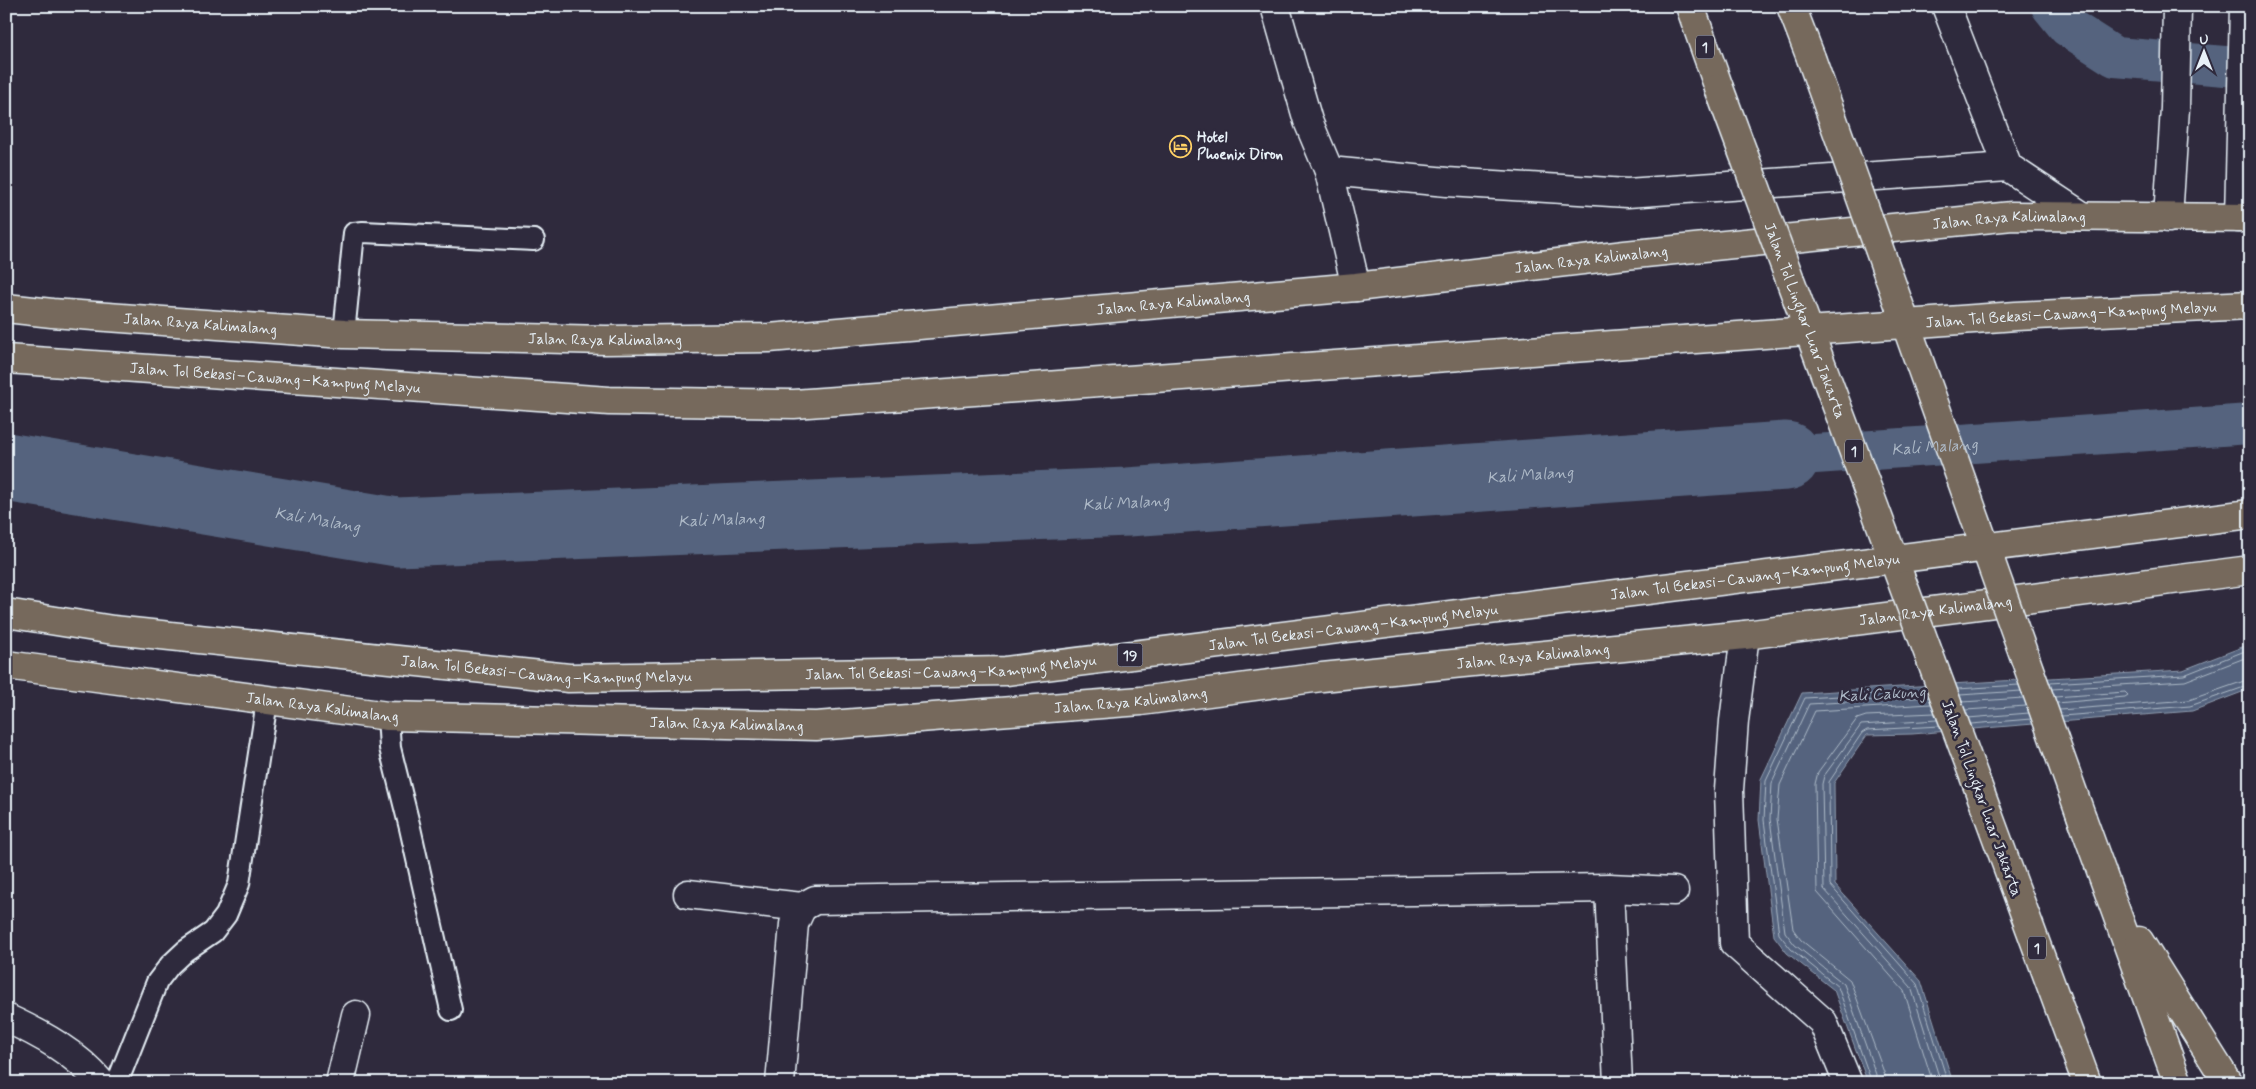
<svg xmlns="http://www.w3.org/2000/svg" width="2256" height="1089" font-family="Mynerve,sans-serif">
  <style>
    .water { fill: #54647e; stroke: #8f9caf }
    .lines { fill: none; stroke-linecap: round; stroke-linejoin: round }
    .shore { stroke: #adb9c7; stroke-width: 1 }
    .canal { stroke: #54647e; stroke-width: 40 }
    .river { stroke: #54647e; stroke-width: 69 }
    .service-casing { stroke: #e8f1f8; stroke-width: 24 }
    .minor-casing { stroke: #e8f1f8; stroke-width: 31 }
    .tertiary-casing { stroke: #e8f1f8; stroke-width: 31 }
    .primary-casing { stroke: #e8f1f8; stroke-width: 31 }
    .motorway-casing { stroke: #e8f1f8; stroke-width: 31 }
    .service { stroke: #2f2a3d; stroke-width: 20 }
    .minor { stroke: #2f2a3d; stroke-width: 28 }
    .tertiary { stroke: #2f2a3d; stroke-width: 28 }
    .primary { stroke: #76695c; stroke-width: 28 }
    .motorway { stroke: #76695c; stroke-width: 28 }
    .motorway-bridge-casing { stroke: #e8f1f8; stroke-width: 31; stroke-linecap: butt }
    .motorway-bridge { stroke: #76695c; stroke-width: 28 }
    .labels { text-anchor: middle; stroke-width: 5; stroke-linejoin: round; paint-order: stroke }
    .shield { fill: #2f2a3d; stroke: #b0b5c0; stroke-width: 1 }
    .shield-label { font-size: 14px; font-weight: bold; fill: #e8f1f8 }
    .poi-label { font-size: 15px; font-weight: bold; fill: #e8f1f8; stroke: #2f2a3d; text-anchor: start }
    .street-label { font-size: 15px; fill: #e8f1f8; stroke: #2f2a3d }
    .water-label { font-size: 16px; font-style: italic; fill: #adb9c7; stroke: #2f2a3d }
  </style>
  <rect width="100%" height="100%" fill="#2f2a3d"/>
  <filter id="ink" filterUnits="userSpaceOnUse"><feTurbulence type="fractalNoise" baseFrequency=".02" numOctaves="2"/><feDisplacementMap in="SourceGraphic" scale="10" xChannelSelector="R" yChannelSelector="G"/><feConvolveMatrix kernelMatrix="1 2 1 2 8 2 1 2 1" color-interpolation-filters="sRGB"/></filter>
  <g filter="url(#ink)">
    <polygon class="water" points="2250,644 2250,689 2192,711 1912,734 1867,735 1834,783 1835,885 1921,981 1953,1083 1868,1083 1834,990 1787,953 1774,936 1759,820 1761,779 1802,693 2183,670"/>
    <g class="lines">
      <g class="shore">
        <polyline points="2050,683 2184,675 2250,649"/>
        <polyline points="1958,689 2019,685"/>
        <polyline points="2052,689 2185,681 2250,656"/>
        <polyline points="1960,695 2021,691"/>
        <polyline points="2055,697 2125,692 2128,695 2125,697 2057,703"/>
        <polyline points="1963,702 2023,698"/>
        <polyline points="1966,710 2026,706"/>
        <polyline points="2060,710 2189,700 2250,679"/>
        <polyline points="2062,716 2190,706 2250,685"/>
        <polyline points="1968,718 2029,713"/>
        <polyline points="1937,720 1861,725 1824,776 1822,784 1824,889 1911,987 1941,1083"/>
        <polyline points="1971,724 2031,719"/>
        <polyline points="1940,726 1867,730 1862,733 1829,782 1830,885 1917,984 1948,1083"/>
        <polyline points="1872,1083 1838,987 1791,949 1779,934 1764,820 1766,781 1805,698 1926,691"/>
        <polyline points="1879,1083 1844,984 1795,945 1785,932 1770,819 1772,783 1809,704 1929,697"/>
        <polyline points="1886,1083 1885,1075 1850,980 1801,940 1793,929 1777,819 1780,785 1815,711 1931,704"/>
        <polyline points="1933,1083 1904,991 1817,892 1815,784 1818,772 1857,719 1866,716 1935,713"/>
      </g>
      <g class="canal">
        <polyline points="2051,6 2068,27 2115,57 2250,68"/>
        <path id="s1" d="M1786 456 2250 424"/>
      </g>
      <path class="river" id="s2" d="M6 467 397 532 1128 502 1786 456"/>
      <defs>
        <g id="service">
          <polyline points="344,334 354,233 363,232 534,240"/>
          <polyline points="388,716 390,748 410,828 451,1010"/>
          <polyline points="117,1083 157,982 170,965 185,951 213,932 226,915 239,884 267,701"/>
        </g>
        <g id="minor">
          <polyline points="2168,218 2175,108 2177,6"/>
          <polyline points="2239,218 2244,6"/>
          <polyline points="1745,635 1734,721 1729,790 1734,943 1823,1022 1848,1083"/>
          <polyline points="1609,888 1618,1083"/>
          <polyline points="688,894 802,907 815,900 1609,888 1674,891"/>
          <path d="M6 1018C41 1034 76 1053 101 1083"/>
          <polyline points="340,1083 356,1015"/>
          <polyline points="780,1083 794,924 802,907"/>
        </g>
        <g id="tertiary">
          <polyline points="1275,6 1308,121 1329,171 1356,287"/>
          <polyline points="1946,6 2008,167 2082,216"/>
          <polyline points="1329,171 1447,182 1627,193 2008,167"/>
        </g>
        <g id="primary">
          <path id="s3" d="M6 308 52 313 344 334 606 340 769 338 1356 287 1625 255 2012 216 2250 218"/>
          <path id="s4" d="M6 665 388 716 816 726 1141 701 1322 677 1745 635 2250 570"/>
        </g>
        <g id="motorway">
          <polyline points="1690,6 1719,88"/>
          <polyline points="1791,6 1811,58"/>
          <polyline points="1988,814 2087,1083"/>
          <polyline points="2082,818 2178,1083"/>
          <polyline points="2139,941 2228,1083"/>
        </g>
      </defs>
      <use href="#service" class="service-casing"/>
      <use href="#minor" class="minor-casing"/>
      <use href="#tertiary" class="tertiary-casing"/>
      <use href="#primary" class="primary-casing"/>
      <use href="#motorway" class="motorway-casing"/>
      <use href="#service" class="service"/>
      <use href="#minor" class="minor"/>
      <use href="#tertiary" class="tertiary"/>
      <use href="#primary" class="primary"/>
      <use href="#motorway" class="motorway"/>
      <defs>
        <g id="motorway-bridge">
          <polyline points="1811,58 2082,818"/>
          <path id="s5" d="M1719 88 1988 814"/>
          <path id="s6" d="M6 359 609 401 794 404 2016 316 2250 305"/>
          <path id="s7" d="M6 613 113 630 569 678 1006 671 2250 514"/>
        </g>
      </defs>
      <use href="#motorway-bridge" class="motorway-bridge-casing"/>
      <use href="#motorway-bridge" class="motorway-bridge"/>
    </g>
  </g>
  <defs>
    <symbol id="hotel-ring" viewBox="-11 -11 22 22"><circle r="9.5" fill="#2f2a3d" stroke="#ffd166" stroke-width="1.5"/><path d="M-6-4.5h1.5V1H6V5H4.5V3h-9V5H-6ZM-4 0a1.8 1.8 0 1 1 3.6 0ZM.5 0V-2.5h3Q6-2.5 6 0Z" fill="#ffd166"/></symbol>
  </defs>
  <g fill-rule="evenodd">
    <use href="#hotel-ring" x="1168" y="134" width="25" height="25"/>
  </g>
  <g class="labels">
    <g class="shield">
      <rect x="1696" y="35.5" width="18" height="23" rx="4"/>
      <rect x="1845" y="439.5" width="18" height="23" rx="4"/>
      <rect x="1117.5" y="643.5" width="25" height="23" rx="4"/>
      <rect x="2028" y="936.5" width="18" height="23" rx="4"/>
    </g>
    <g class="shield-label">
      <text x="1705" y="52">1</text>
      <text x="1854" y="456">1</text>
      <text x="1130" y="660">19</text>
      <text x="2037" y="953">1</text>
    </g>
    <g class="poi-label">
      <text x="1197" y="142">Hotel<tspan x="1197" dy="17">Phoenix Diron</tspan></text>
    </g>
    <g class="street-label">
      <text dy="5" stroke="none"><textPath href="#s3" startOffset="2010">Jalan Raya Kalimalang</textPath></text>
      <text dy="5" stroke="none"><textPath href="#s3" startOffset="1590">Jalan Raya Kalimalang</textPath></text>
      <text dy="5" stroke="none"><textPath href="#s3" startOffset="1170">Jalan Raya Kalimalang</textPath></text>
      <text dy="5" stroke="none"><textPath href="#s6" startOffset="2070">Jalan Tol Bekasi–Cawang–Kampung Melayu</textPath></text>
      <text dy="5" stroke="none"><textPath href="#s5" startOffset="248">Jalan Tol Lingkar Luar Jakarta</textPath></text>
      <text dy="5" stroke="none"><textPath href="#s3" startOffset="195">Jalan Raya Kalimalang</textPath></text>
      <text dy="5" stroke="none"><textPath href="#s3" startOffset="600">Jalan Raya Kalimalang</textPath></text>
      <text dy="5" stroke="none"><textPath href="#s6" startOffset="270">Jalan Tol Bekasi–Cawang–Kampung Melayu</textPath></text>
      <text dy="5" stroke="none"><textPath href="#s7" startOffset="1759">Jalan Tol Bekasi–Cawang–Kampung Melayu</textPath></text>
      <text dy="5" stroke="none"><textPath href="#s4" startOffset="1939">Jalan Raya Kalimalang</textPath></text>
      <text dy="5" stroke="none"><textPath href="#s7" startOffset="1354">Jalan Tol Bekasi–Cawang–Kampung Melayu</textPath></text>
      <text dy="5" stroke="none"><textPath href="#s4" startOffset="1534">Jalan Raya Kalimalang</textPath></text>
      <text dy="5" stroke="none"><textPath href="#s7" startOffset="949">Jalan Tol Bekasi–Cawang–Kampung Melayu</textPath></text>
      <text dy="5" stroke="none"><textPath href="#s7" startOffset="544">Jalan Tol Bekasi–Cawang–Kampung Melayu</textPath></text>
      <text dy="5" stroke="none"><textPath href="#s4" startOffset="1129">Jalan Raya Kalimalang</textPath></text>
      <text dy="5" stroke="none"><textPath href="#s4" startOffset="319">Jalan Raya Kalimalang</textPath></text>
      <text dy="5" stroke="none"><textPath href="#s4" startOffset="724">Jalan Raya Kalimalang</textPath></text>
      <text transform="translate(1982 798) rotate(70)" y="5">Jalan Tol Lingkar Luar Jakarta</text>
    </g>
    <g class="water-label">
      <text dy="6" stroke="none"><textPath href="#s1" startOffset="149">Kali Malang</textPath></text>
      <text dy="6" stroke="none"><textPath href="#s2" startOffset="1531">Kali Malang</textPath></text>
      <text dy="6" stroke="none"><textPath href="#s2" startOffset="1126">Kali Malang</textPath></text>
      <text dy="6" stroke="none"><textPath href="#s2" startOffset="316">Kali Malang</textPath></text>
      <text dy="6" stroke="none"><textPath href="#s2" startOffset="721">Kali Malang</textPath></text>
      <text transform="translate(1882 693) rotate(-3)" y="6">Kali Cakung</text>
    </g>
  </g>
  <rect width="2256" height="1089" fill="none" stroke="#2f2a3d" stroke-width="25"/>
  <rect x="12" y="12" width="2231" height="1064" fill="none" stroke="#e8f1f8" stroke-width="2" filter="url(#ink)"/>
  <g transform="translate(2204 52)" stroke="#2f2a3d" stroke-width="4" paint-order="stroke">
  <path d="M0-4L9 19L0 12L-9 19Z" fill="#e8f1f8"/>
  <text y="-8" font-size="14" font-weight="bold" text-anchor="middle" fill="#e8f1f8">U</text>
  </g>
</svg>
